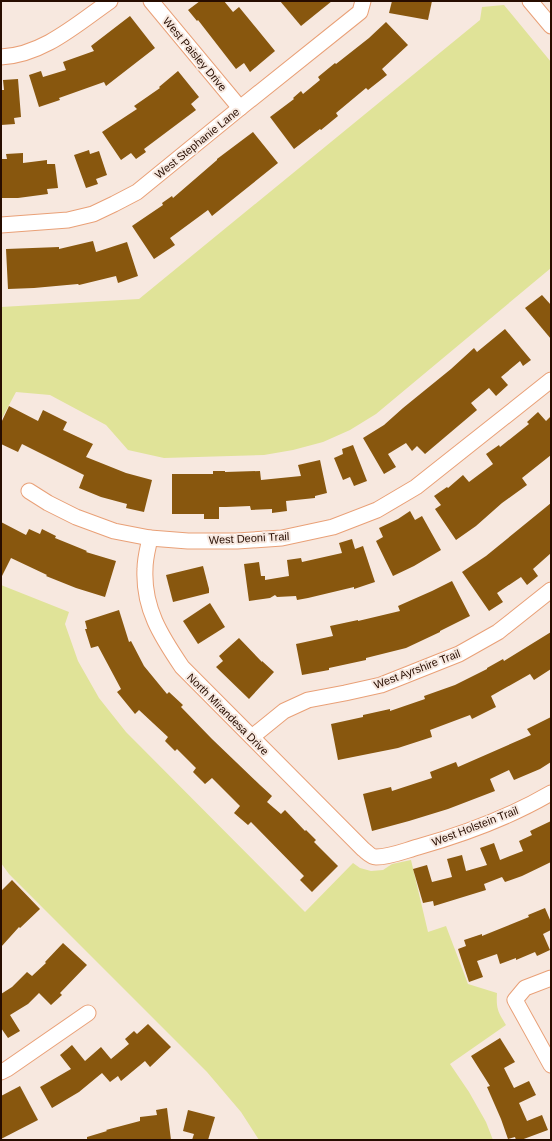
<svg xmlns="http://www.w3.org/2000/svg" width="552" height="1141" font-family="Arial,sans-serif">
  <style>
    .green { fill: #e0e398 }
    .building { fill: #88570e }
    .lines { fill: none; stroke-linecap: round; stroke-linejoin: round }
    .minor-casing { stroke: #e9a077; stroke-width: 17 }
    .minor { stroke: #fff; stroke-width: 15 }
    .labels { text-anchor: middle; stroke-width: 4; stroke-linejoin: round; paint-order: stroke }
    .street-label { font-size: 11px; fill: #270d00; stroke: #f7e8df }
  </style>
  <rect width="100%" height="100%" fill="#f7e8df"/>
  <g class="green">
    <polygon points="504,5 551,62 551,268 376,414 350,430 323,442 293,450 264,455 164,458 128,450 106,425 50,395 16,392 1,420 1,307 139,299 480,20 482,7"/>
    <path d="M1 585 69 612 65 624 78 661 99 698 126 732 305 912 353 863 360 868 371 871 383 870 392 864 411 860 428 932 446 926 468 984 497 993C496 1009 498 1012 506 1025L450 1064 469 1092 486 1122 493 1140H259L241 1112 207 1072 9 874 1 863Z"/>
  </g>
  <g class="building">
    <polygon points="200,1 224,1 233,12 239,7 275,51 250,72 244,63 236,69 198,20 197,21 188,10"/>
    <polygon points="280,1 332,1 301,26"/>
    <polygon points="392,1 432,1 428,20 389,13"/>
    <polygon points="130,16 155,48 106,86 104,82 59,98 60,100 39,107 29,75 41,71 43,77 66,70 63,62 94,51 91,46"/>
    <polygon points="386,22 408,45 382,69 387,75 368,90 366,88 336,113 338,116 321,130 320,129 294,149 270,117 294,99 293,98 301,91 303,94 320,80 318,77 335,63 336,64 369,38"/>
    <polygon points="178,71 199,97 191,104 196,110 144,149 146,152 136,159 131,153 121,160 102,132 137,109 134,106 160,88 159,87"/>
    <polygon points="18,79 21,117 14,118 15,124 1,125 1,90 4,90 3,80"/>
    <polygon points="253,132 278,163 212,216 208,210 170,238 175,245 154,259 132,226 163,205 162,203 172,196 173,198 217,160 217,159"/>
    <polygon points="89,150 90,154 99,151 107,175 96,179 98,184 86,188 74,155"/>
    <polygon points="23,153 23,163 47,160 47,164 55,164 58,188 47,189 48,194 18,198 1,198 1,159 7,159 6,154"/>
    <polygon points="93,241 96,252 127,242 138,276 118,283 116,276 79,285 78,284 34,288 8,289 6,249 59,247 59,249"/>
    <polygon points="542,295 551,305 551,339 525,308"/>
    <polygon points="505,329 531,360 523,366 520,361 501,377 508,385 496,396 489,388 471,403 477,410 425,454 417,446 412,451 406,443 388,454 396,467 384,474 363,438 384,425 403,408 451,369 474,348 477,352"/>
    <polygon points="9,406 38,421 43,410 67,422 63,430 93,444 86,457 126,473 152,480 144,512 126,508 127,504 101,497 79,488 84,475 22,444 18,452 1,444 1,423"/>
    <polygon points="538,412 546,421 551,416 551,455 522,478 527,485 502,503 476,526 456,540 435,509 441,505 434,496 447,487 448,488 463,475 469,482 493,464 486,454 499,445 500,447 529,424 527,422"/>
    <polygon points="353,445 367,481 354,486 350,477 343,480 334,458 343,454 342,449"/>
    <polygon points="320,460 327,493 315,496 315,498 286,501 287,511 272,513 272,509 251,510 250,506 226,507 219,507 219,519 204,519 204,514 172,514 172,474 213,474 213,471 225,471 225,472 260,471 261,480 301,476 298,465"/>
    <polygon points="551,503 551,553 533,569 538,576 527,585 521,577 497,593 503,602 489,611 462,572 486,556"/>
    <polygon points="410,511 415,520 422,516 441,550 414,566 393,576 376,541 383,537 379,528 398,519"/>
    <polygon points="1,522 26,535 29,529 40,534 42,529 56,536 55,538 87,551 86,552 116,561 105,597 76,588 46,576 47,575 11,558 1,578"/>
    <polygon points="352,539 355,549 363,546 375,582 354,589 354,587 308,598 297,600 296,596 277,597 275,595 270,598 249,601 244,564 259,562 261,576 265,576 265,580 289,576 287,560 301,558 302,562 342,553 339,543"/>
    <polygon points="203,566 209,589 209,593 173,602 166,575"/>
    <polygon points="452,581 470,616 440,631 440,632 406,648 366,658 366,660 329,668 329,670 302,675 296,644 333,636 330,626 358,620 358,621 400,611 398,606 432,591"/>
    <polygon points="210,603 225,627 198,644 183,621"/>
    <polygon points="119,610 129,642 131,641 144,666 167,694 169,692 183,705 181,707 212,739 260,785 272,796 267,802 281,814 285,810 305,831 306,830 316,840 314,842 338,866 312,892 300,880 304,876 251,822 248,825 234,813 240,806 212,778 205,784 193,772 196,768 177,749 175,751 165,741 168,737 139,710 135,714 117,692 121,689 98,646 91,648 85,629 87,629 85,621"/>
    <polygon points="551,632 551,669 534,680 530,674 491,696 496,707 472,719 470,715 430,730 432,737 398,748 338,760 331,724 363,717 363,715 390,709 390,711 425,699 424,696 455,685 487,669 487,668 503,659 504,661"/>
    <polygon points="239,638 262,662 262,661 274,672 249,699 216,667 223,661 219,656"/>
    <polygon points="551,717 551,762 540,769 514,780 509,770 490,779 495,791 448,809 409,821 372,831 363,794 391,787 392,791 432,778 430,772 456,762 458,767 531,735 527,729"/>
    <polygon points="551,821 551,862 522,876 505,882 502,877 484,884 486,890 434,906 433,901 423,903 413,869 427,865 432,882 452,877 447,859 462,855 466,871 487,865 480,848 494,843 500,860 523,851 519,841 532,835 530,831"/>
    <polygon points="12,880 40,909 20,928 19,927 1,947 1,891"/>
    <polygon points="545,908 551,922 551,930 543,934 550,950 537,956 535,952 516,960 516,958 500,964 497,954 477,961 483,977 469,982 458,949 466,946 464,940 482,934 482,936 529,917 528,915"/>
    <polygon points="63,943 87,965 60,993 62,995 51,1005 39,993 28,1004 10,1015 20,1031 8,1038 1,1028 1,994 12,987 27,972 32,976 46,963 45,962"/>
    <polygon points="148,1024 171,1047 150,1067 145,1061 121,1081 118,1076 110,1082 102,1073 79,1092 52,1108 40,1087 71,1069 60,1055 72,1045 85,1061 101,1047 111,1059 129,1044 125,1039 134,1031 137,1034"/>
    <polygon points="500,1038 515,1062 504,1068 514,1088 529,1081 536,1095 519,1103 527,1121 542,1115 548,1130 521,1140 516,1140 515,1137 508,1139 501,1119 487,1087 490,1086 471,1056"/>
    <polygon points="20,1086 38,1120 1,1139 1,1096"/>
    <polygon points="167,1108 171,1140 87,1140 87,1137 107,1131 106,1130 140,1121 140,1117 157,1115 156,1110"/>
    <polygon points="188,1110 215,1117 208,1140 192,1140 194,1134 183,1131"/>
  </g>
  <g class="lines">
    <defs>
      <g id="minor">
        <polyline points="151,1 240,108"/>
        <polyline points="530,1 551,26"/>
        <path d="M1 57C43 55 77 24 110 1"/>
        <polyline points="1,225 68,220 93,214 114,204 137,192 240,108 360,12 363,1"/>
        <polyline points="29,491 48,503 76,517 114,531 150,538 188,541 237,541 282,538 333,527 377,510 416,487 551,380"/>
        <path d="M150 538C148 548 145 558 145 569 143 608 161 636 182 667L363 849C367 852 371 857 376 857 390 857 404 851 418 847 464 834 510 817 551 793"/>
        <polyline points="252,737 284,711 308,700 345,693 381,685 459,654 498,632 551,590"/>
        <polyline points="551,978 525,988 515,1000 551,1065"/>
        <polyline points="1,1072 7,1069 88,1013"/>
      </g>
    </defs>
    <use href="#minor" class="minor-casing"/>
    <use href="#minor" class="minor"/>
  </g>
  <g class="labels">
    <g class="street-label">
      <text transform="translate(195 54) rotate(50)" y="4">West Paisley Drive</text>
      <text transform="translate(197 143) rotate(-39)" y="4">West Stephanie Lane</text>
      <text transform="translate(249 538) rotate(-3)" y="4">West Deoni Trail</text>
      <text transform="translate(417 669) rotate(-21)" y="4">West Ayrshire Trail</text>
      <text transform="translate(228 714) rotate(45)" y="4">North Mirandesa Drive</text>
      <text transform="translate(475 826) rotate(-21)" y="4">West Holstein Trail</text>
    </g>
  </g>
  <rect width="552" height="1141" fill="none" stroke="#270d00" stroke-width="4"/>
</svg>
